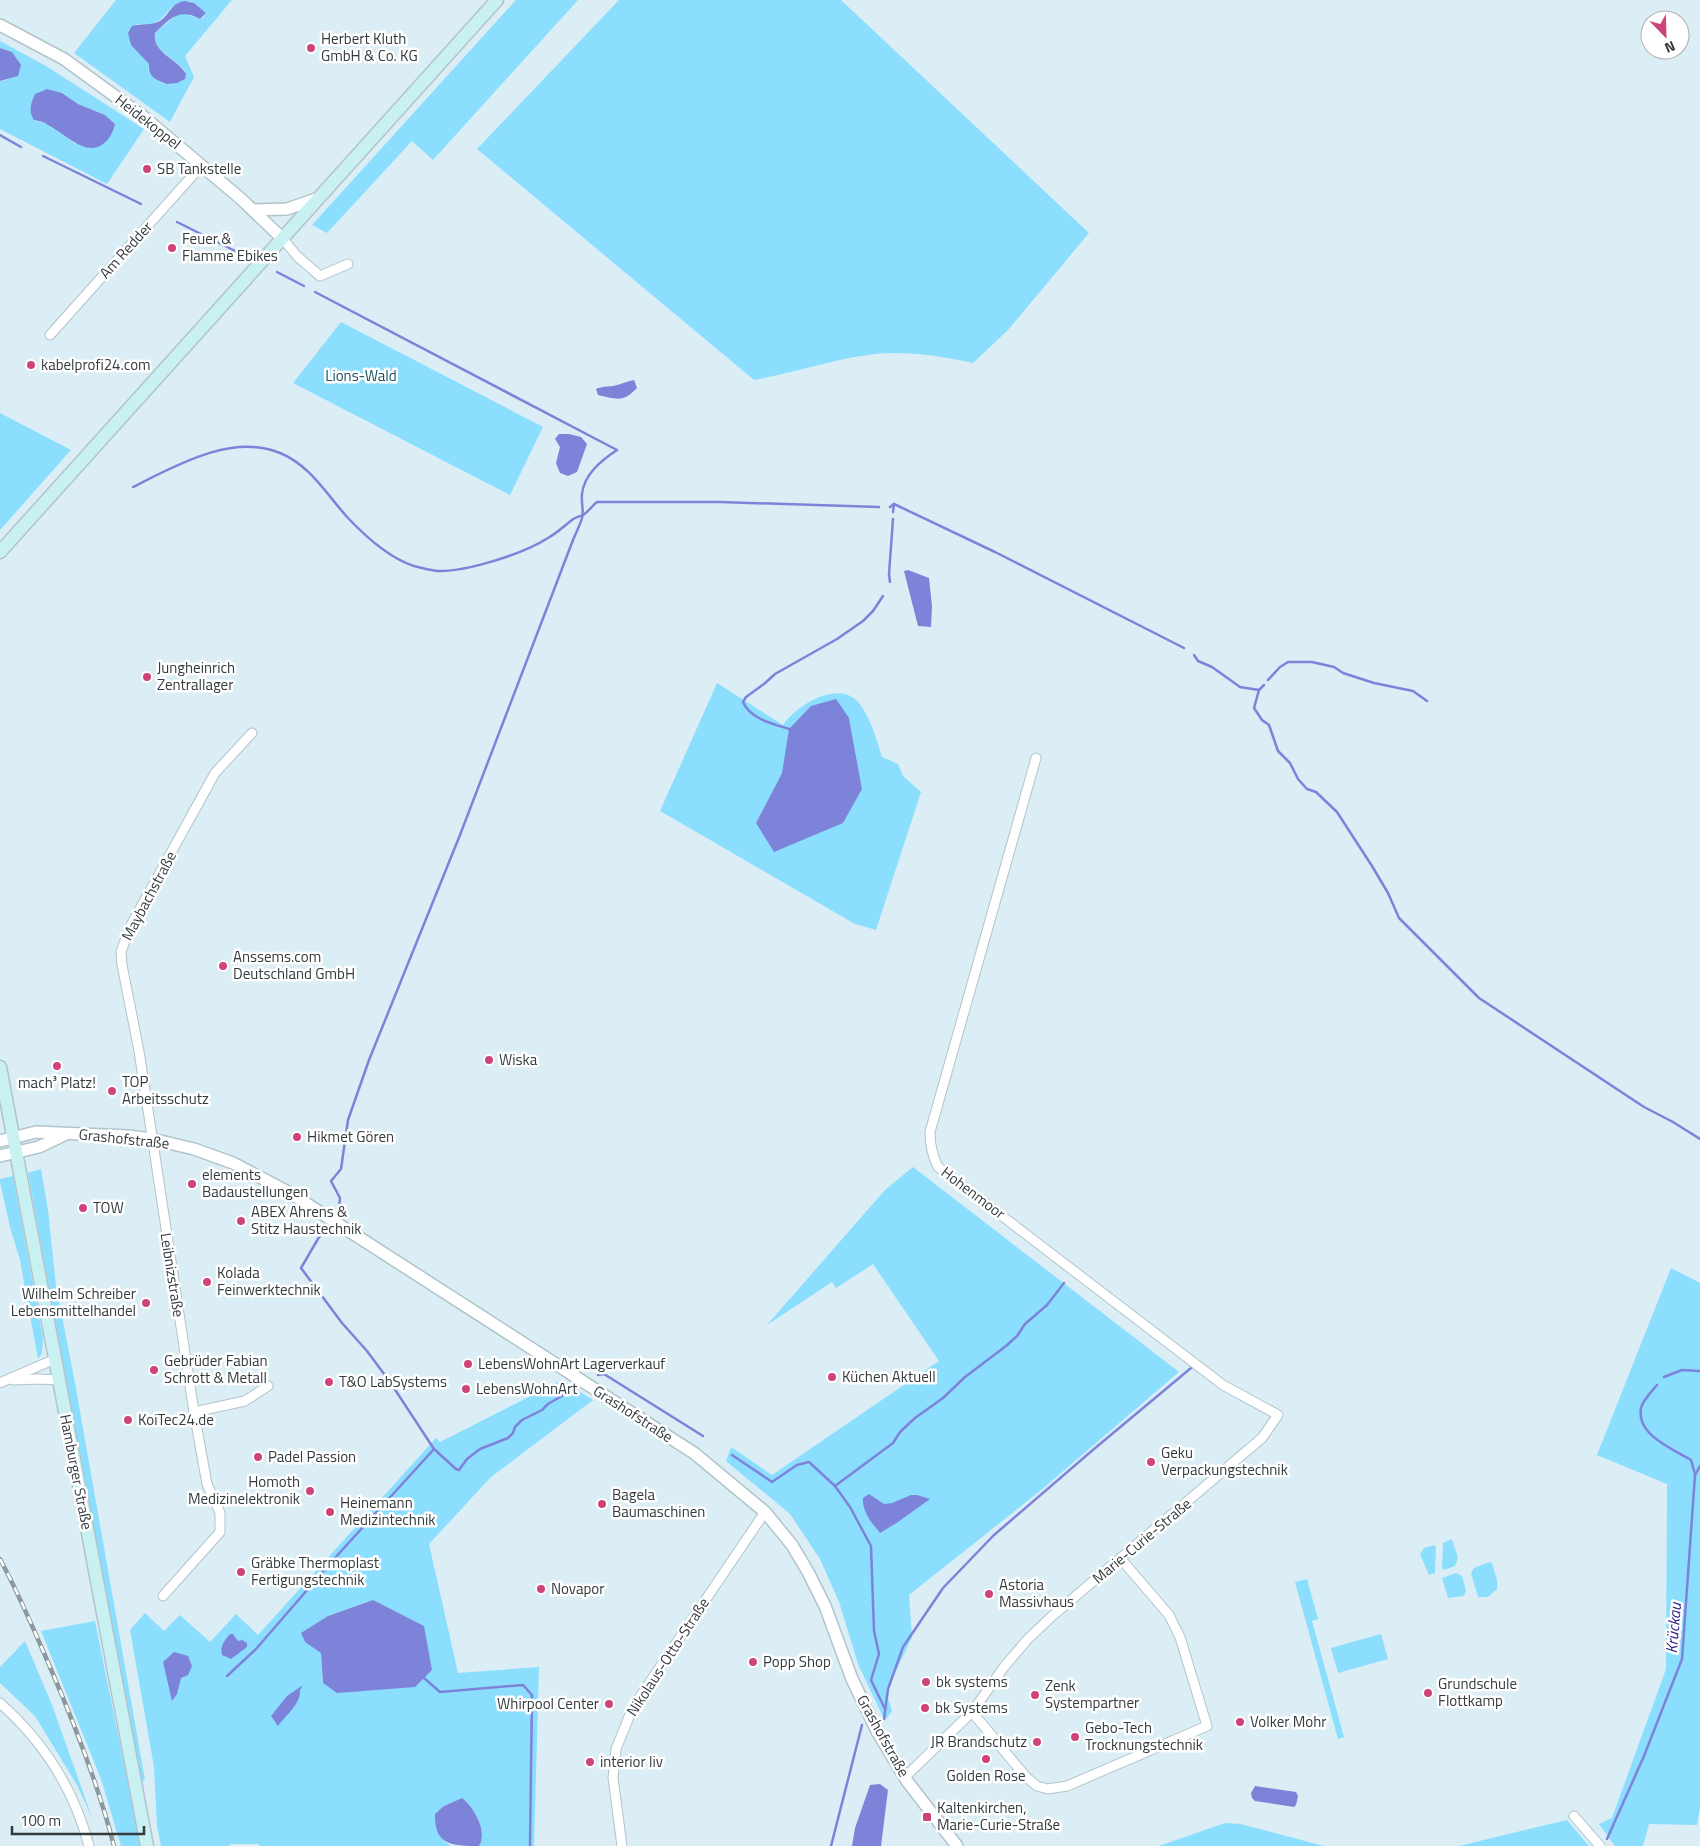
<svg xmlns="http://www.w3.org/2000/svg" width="1700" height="1846" font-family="'Titillium Web',sans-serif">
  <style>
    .green { fill: #8bdefe; fill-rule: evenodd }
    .water { fill: #7e83da }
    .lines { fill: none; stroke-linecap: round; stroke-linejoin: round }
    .stream { stroke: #7e83da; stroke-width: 2.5 }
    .minor-casing { stroke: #b1c4cb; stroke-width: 11 }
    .tertiary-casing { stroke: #b1c4cb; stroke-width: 14 }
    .secondary-casing { stroke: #b1c4cb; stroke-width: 15 }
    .minor { stroke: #fff; stroke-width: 9 }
    .tertiary { stroke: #fff; stroke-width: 11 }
    .secondary { stroke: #caf1f2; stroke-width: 12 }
    .rail-casing { stroke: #8b989d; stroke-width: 4.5 }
    .rail { stroke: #fff; stroke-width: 2.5; stroke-dasharray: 8; stroke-linecap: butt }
    .poi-dot { fill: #cf4478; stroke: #fff; stroke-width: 2 }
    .labels { text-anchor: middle; stroke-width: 5; stroke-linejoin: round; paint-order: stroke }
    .poi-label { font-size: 15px; fill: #343b3e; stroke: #fff; text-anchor: start }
    .street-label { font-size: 15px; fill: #343b3e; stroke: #fff }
    .park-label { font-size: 15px; fill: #184f61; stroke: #fff }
    .water-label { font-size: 16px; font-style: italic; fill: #2f2489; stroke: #fff }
  </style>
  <rect width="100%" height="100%" fill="#dbeef6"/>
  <g class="green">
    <path d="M116 0H232L185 56 194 77 170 122 74 53ZM190 1 206 13 202 19 182 13 176 15 155 33C153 52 175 58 185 71L183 80C170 86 156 85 149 70 147 64 151 68 148 62 145 56 136 51 131 45L137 24 150 25 160 20 172 7Z"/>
    <polygon points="516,0 578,0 433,160 412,141 327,233 312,225"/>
    <path d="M619 0H841L1089 233 1008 330 973 363C946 357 920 353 893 353 846 354 800 372 754 380L477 149Z"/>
    <path d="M0 41 46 66 144 129 107 184 0 129V81L7 80 12 52 0 48ZM62 93 78 104 105 115 115 124 90 148 74 143 50 125 34 120Z"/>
    <polygon points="341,322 543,427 510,495 293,383"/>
    <polygon points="0,413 71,450 0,530"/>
    <path d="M717 683 783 725C797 705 839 679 859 703 871 718 876 739 882 757L898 764 903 776 921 792 876 930 855 924 660 811ZM849 718 862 789 802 839 774 851 756 823 782 773Z"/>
    <polygon points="913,1167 1179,1372 1040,1491 909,1595 912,1637 886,1692 892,1711 885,1721 858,1664 839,1602 820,1559 790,1514 726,1461 731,1447 772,1475 939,1361 873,1264 836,1288 832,1282 767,1325 885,1190"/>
    <polygon points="41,1169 48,1210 56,1286 75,1383 145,1780 143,1781 140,1780 28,1173"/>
    <polygon points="13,1176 43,1338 42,1353 38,1359 20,1260 10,1227 0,1182 0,1179"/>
    <polygon points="1671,1268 1700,1283 1700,1808 1697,1825 1649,1824 1643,1846 1615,1846 1599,1824 1612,1818 1666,1669 1667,1484 1597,1455"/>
    <path d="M562 1380 593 1400 491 1477 429 1544 458 1673 539 1667 534 1846H479C488 1832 474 1807 462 1798L444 1806V1841L451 1846H260L258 1844H231L228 1846H161L157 1826 154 1767 130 1630 145 1613 164 1631 180 1615 210 1642 236 1614 258 1635 436 1438 440 1442ZM373 1600 323 1683 321 1653 328 1616Z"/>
    <polygon points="1452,1539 1458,1558 1455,1566 1444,1570 1442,1568 1443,1543"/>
    <polygon points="1434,1545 1436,1547 1435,1573 1429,1575 1420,1554 1424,1548"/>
    <polygon points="1489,1562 1492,1563 1497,1580 1497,1589 1488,1597 1478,1597 1471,1573 1474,1568"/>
    <polygon points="1456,1573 1462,1576 1466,1591 1464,1596 1448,1598 1442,1578"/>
    <polygon points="1307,1579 1318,1619 1312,1621 1344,1737 1338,1739 1295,1582"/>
    <polygon points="95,1621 139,1838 140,1846 121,1846 101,1779 41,1631"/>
    <polygon points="1381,1634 1388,1659 1338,1673 1331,1648"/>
    <polygon points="25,1641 52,1705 93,1820 77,1785 35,1716 0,1683 0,1667"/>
    <polygon points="1567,1820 1589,1846 1459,1846"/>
    <polygon points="1225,1823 1241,1824 1324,1846 1159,1846"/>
  </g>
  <g class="water">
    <path d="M185 1 194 3 206 13 200 19C179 8 171 18 155 33 152 53 178 59 186 74L185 79 177 83 167 84C156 80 148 77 149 64L131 45 128 33 132 26C142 23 150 26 160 21 170 14 171 3 185 1Z"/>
    <polygon points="0,48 12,52 21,65 18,76 0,81"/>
    <path d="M47 89 62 93 78 104 105 115 115 124C114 128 112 134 109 138 90 163 66 134 48 125 44 122 39 121 34 120 28 111 31 103 35 94Z"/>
    <path d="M634 380 637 388C623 403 616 399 598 395L596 389C603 386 606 387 613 386 620 385 627 381 634 380Z"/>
    <polygon points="559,434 569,434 581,437 587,444 577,472 568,476 560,473 556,463 560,447 555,439"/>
    <polygon points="908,570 929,578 932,606 931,627 918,626 904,571"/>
    <polygon points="836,699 849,718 862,789 843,823 774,852 756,823 782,773 789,729 811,706"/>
    <path d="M869 1494 884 1504 892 1503 911 1495H917L930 1499 898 1522 880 1533C872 1523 862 1512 863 1498Z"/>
    <polygon points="373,1600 424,1626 432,1670 415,1687 337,1693 323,1683 321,1653 305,1642 301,1633 328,1616"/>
    <path d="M230 1634H233L238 1641 242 1640 247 1643V1647L231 1659 222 1655C220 1646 224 1641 230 1634Z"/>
    <polygon points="174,1652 188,1656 192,1666 188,1675 181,1678 177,1694 172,1701 163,1662"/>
    <path d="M303 1685 300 1690C301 1704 286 1715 278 1726L271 1716 287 1696Z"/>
    <polygon points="880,1784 888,1790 881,1846 852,1846 855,1828 870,1785"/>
    <polygon points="1255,1786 1296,1792 1298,1796 1296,1805 1294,1807 1255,1801 1252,1798 1251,1793"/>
    <path d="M462 1798C474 1807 488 1832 479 1846 453 1846 434 1846 435 1814L444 1806Z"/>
  </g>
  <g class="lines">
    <g class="stream">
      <polyline points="0,135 21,147"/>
      <polyline points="43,156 141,204"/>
      <polyline points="177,222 241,254"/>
      <polyline points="277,272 304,286"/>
      <path d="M315 292 617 450C602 460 584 474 582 494 581 502 584 511 582 518 580 525 576 533 573 540L460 835 369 1060 348 1120 341 1169 331 1181 340 1198 339 1210"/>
      <path d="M133 487C175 466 232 433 280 453 310 465 327 495 348 518 366 537 389 558 414 566 421 568 430 570 437 571 466 572 523 554 548 538 557 533 564 526 572 520 575 517 579 517 583 515 588 512 592 506 597 502H720L879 507"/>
      <polyline points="890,507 894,504 995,552 1184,648"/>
      <polyline points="893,512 894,504"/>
      <polyline points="890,582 889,574 893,519"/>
      <polyline points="1194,655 1198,661 1212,667 1240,687 1259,690"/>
      <polyline points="1268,680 1280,667 1288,662 1312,662 1334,667 1343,673 1374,683 1413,691 1427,701"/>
      <polyline points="1264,685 1259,690 1254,708 1262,720 1269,725 1278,751 1290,763 1298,779 1307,789 1316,792 1337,812 1372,866 1388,893 1399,918 1479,998 1644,1107 1673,1122 1700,1139"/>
      <path d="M789 729C774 724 750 719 743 702L746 697 764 684 775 674 837 639 863 621 873 611 883 596"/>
      <polyline points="325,1227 301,1268 342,1323 367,1351 390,1382 434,1449"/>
      <polyline points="598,1375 604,1374 703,1436"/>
      <polyline points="1664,1377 1682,1370 1700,1371"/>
      <path d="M1657 1385C1652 1391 1643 1400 1641 1408 1636 1435 1673 1449 1691 1460L1695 1474"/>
      <polyline points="732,1455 772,1482 797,1465 809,1462 835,1486 850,1507 871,1546 874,1631 879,1654 871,1680 885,1709"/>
      <polyline points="835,1486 893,1443 900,1432 915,1418 943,1398 965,1377 1006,1346 1017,1336 1025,1324 1047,1305 1064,1283"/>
      <polyline points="227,1676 256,1649 334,1559 434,1449 456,1469 459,1470 467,1459 480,1449 508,1438 513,1433 515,1427 522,1420 542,1410 548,1404 572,1390"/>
      <polyline points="424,1678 440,1692 523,1685 532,1695 530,1846"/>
      <polyline points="884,1719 888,1689 903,1647 943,1588 994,1535 1094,1449 1191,1368"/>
      <polyline points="1607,1839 1644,1756 1682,1659 1695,1475 1700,1466"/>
      <polyline points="831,1846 862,1725"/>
    </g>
    <defs>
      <g id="minor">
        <polyline points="283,239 297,256 320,276 348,264"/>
        <polyline points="50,335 202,165"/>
        <polyline points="13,1380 39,1379 59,1380"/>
        <polyline points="0,1383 55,1359"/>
        <polyline points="194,1412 245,1401 268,1386"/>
        <polyline points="163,1596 220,1532 220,1513 207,1484 194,1412 139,1051 122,965 121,952 130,927 215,773 252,733"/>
        <path d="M0 1703C44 1742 74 1789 89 1846"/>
        <polyline points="972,1712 1026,1777 1037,1786 1048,1789 1067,1786 1207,1726 1180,1637 1169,1615 1121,1559"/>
        <path d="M905 1777 972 1712 1004 1667 1027 1640 1051 1617 1262 1438 1278 1415 1223 1385 938 1167C932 1155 930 1145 930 1132L1036 758"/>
        <polyline points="1574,1816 1600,1846"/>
        <polyline points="622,1846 613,1778 616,1749 633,1707 765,1512"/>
      </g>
      <g id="tertiary">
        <polyline points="0,25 64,59 145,118 240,198 283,239"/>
        <polyline points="253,210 287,209 319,198"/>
        <polyline points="0,1141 36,1132 128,1136 152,1139 194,1149 233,1163 290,1193 694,1453 765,1512 792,1545 808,1572 825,1606 852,1679 878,1733 907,1781 957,1846"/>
        <polyline points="0,1156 39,1147 66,1134"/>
      </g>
      <g id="secondary">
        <polyline points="0,552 497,0"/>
        <polyline points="0,1067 147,1846"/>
      </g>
    </defs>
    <use href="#minor" class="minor-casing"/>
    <use href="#tertiary" class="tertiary-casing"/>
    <use href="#secondary" class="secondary-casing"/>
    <use href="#minor" class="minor"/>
    <use href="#tertiary" class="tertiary"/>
    <use href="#secondary" class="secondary"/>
    <defs>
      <path id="rail" d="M0 1559C19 1594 34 1630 50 1667 75 1725 98 1784 114 1846"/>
    </defs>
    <use href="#rail" class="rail-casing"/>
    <use href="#rail" class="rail"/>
  </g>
  <g class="poi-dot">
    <circle cx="311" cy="48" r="5"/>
    <circle cx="147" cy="169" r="5"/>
    <circle cx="172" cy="248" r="5"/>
    <circle cx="31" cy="365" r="5"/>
    <circle cx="147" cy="677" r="5"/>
    <circle cx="223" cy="966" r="5"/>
    <circle cx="489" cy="1060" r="5"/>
    <circle cx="57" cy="1066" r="5"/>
    <circle cx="112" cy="1091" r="5"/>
    <circle cx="297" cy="1137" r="5"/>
    <circle cx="192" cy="1184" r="5"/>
    <circle cx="83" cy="1208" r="5"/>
    <circle cx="241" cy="1221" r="5"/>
    <circle cx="207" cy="1282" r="5"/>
    <circle cx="146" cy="1303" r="5"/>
    <circle cx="468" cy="1364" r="5"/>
    <circle cx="154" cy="1370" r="5"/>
    <circle cx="832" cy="1377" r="5"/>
    <circle cx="329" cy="1382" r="5"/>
    <circle cx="466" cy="1389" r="5"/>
    <circle cx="128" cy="1420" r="5"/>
    <circle cx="258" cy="1457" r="5"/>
    <circle cx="1151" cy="1462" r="5"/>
    <circle cx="310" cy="1491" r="5"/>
    <circle cx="602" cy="1504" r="5"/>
    <circle cx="330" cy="1512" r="5"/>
    <circle cx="241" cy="1572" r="5"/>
    <circle cx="541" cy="1589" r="5"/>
    <circle cx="989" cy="1594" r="5"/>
    <circle cx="753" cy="1662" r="5"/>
    <circle cx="926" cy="1682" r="5"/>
    <circle cx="1428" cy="1693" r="5"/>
    <circle cx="1035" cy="1695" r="5"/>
    <circle cx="609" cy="1704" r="5"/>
    <circle cx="925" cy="1708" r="5"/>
    <circle cx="1240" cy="1722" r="5"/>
    <circle cx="1075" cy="1737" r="5"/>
    <circle cx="1037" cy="1742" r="5"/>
    <circle cx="986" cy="1759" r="5"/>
    <circle cx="590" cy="1762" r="5"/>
    <rect x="922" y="1812" width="10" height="10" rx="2.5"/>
  </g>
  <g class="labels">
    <g class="poi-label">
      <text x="321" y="44">Herbert Kluth<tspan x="321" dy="17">GmbH &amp; Co. KG</tspan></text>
      <text x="157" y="174">SB Tankstelle</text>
      <text x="182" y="244">Feuer &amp;<tspan x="182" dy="17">Flamme Ebikes</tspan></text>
      <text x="41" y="370">kabelprofi24.com</text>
      <text x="157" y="673">Jungheinrich<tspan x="157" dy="17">Zentrallager</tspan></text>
      <text x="233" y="962">Anssems.com<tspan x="233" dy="17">Deutschland GmbH</tspan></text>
      <text x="499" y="1065">Wiska</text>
      <text x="122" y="1087">TOP<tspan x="122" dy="17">Arbeitsschutz</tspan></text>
      <text x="57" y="1088" text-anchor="middle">mach³ Platz!</text>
      <text x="307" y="1142">Hikmet Gören</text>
      <text x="202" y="1180">elements<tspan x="202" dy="17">Badaustellungen</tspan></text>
      <text x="93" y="1213">TOW</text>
      <text x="251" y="1217">ABEX Ahrens &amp;<tspan x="251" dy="17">Stitz Haustechnik</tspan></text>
      <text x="217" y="1278">Kolada<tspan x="217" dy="17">Feinwerktechnik</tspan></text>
      <text x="136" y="1299" text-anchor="end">Wilhelm Schreiber<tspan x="136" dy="17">Lebensmittelhandel</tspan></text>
      <text x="164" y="1366">Gebrüder Fabian<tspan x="164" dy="17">Schrott &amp; Metall</tspan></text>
      <text x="478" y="1369">LebensWohnArt Lagerverkauf</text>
      <text x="842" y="1382">Küchen Aktuell</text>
      <text x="339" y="1387">T&amp;O LabSystems</text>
      <text x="476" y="1394">LebensWohnArt</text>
      <text x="138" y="1425">KoiTec24.de</text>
      <text x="1161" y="1458">Geku<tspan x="1161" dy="17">Verpackungstechnik</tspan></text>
      <text x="268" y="1462">Padel Passion</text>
      <text x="300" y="1487" text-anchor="end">Homoth<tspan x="300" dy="17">Medizinelektronik</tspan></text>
      <text x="612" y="1500">Bagela<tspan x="612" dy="17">Baumaschinen</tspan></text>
      <text x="340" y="1508">Heinemann<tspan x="340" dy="17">Medizintechnik</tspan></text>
      <text x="251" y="1568">Gräbke Thermoplast<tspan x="251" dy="17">Fertigungstechnik</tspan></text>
      <text x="999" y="1590">Astoria<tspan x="999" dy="17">Massivhaus</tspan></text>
      <text x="551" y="1594">Novapor</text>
      <text x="763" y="1667">Popp Shop</text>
      <text x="936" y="1687">bk systems</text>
      <text x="1438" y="1689">Grundschule<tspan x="1438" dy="17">Flottkamp</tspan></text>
      <text x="1045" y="1691">Zenk<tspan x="1045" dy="17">Systempartner</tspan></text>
      <text x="599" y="1709" text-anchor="end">Whirpool Center</text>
      <text x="935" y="1713">bk Systems</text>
      <text x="1250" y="1727">Volker Mohr</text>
      <text x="1085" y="1733">Gebo-Tech<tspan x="1085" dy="17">Trocknungstechnik</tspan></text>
      <text x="1027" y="1747" text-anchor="end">JR Brandschutz</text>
      <text x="600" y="1767">interior liv</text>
      <text x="986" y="1781" text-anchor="middle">Golden Rose</text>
      <text x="937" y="1813">Kaltenkirchen,<tspan x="937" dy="17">Marie-Curie-Straße</tspan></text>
    </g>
    <g class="street-label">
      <text transform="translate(148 122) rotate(38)" y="5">Heidekoppel</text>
      <text transform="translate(126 250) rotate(-48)" y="5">Am Redder</text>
      <text transform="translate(149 896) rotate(-62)" y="5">Maybachstraße</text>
      <text transform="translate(124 1139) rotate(6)" y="5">Grashofstraße</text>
      <text transform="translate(973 1193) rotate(37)" y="5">Hohenmoor</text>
      <text transform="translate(172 1275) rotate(81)" y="5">Leibnizstraße</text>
      <text transform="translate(633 1414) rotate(33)" y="5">Grashofstraße</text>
      <text transform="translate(76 1472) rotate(79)" y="5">Hamburger Straße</text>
      <text transform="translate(1142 1541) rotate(-40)" y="5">Marie-Curie-Straße</text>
      <text transform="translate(668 1657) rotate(-57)" y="5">Nikolaus-Otto-Straße</text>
      <text transform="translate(883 1736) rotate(61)" y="5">Grashofstraße</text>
    </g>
    <g class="park-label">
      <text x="361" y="381">Lions-Wald</text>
    </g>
    <g class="water-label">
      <text transform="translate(1673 1628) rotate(-85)" y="6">Krückau</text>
    </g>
  </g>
  <g transform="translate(1665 35) rotate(157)"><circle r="24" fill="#ffffff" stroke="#aeb1b2"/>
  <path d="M0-4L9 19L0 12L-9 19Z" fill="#cf4478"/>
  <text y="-8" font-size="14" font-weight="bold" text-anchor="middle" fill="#343b3e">N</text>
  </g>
  <path d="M12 1826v8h132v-8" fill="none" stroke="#343b3e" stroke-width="2.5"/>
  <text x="20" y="1826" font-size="15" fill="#343b3e" stroke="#ffffff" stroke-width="4" paint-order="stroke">100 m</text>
</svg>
